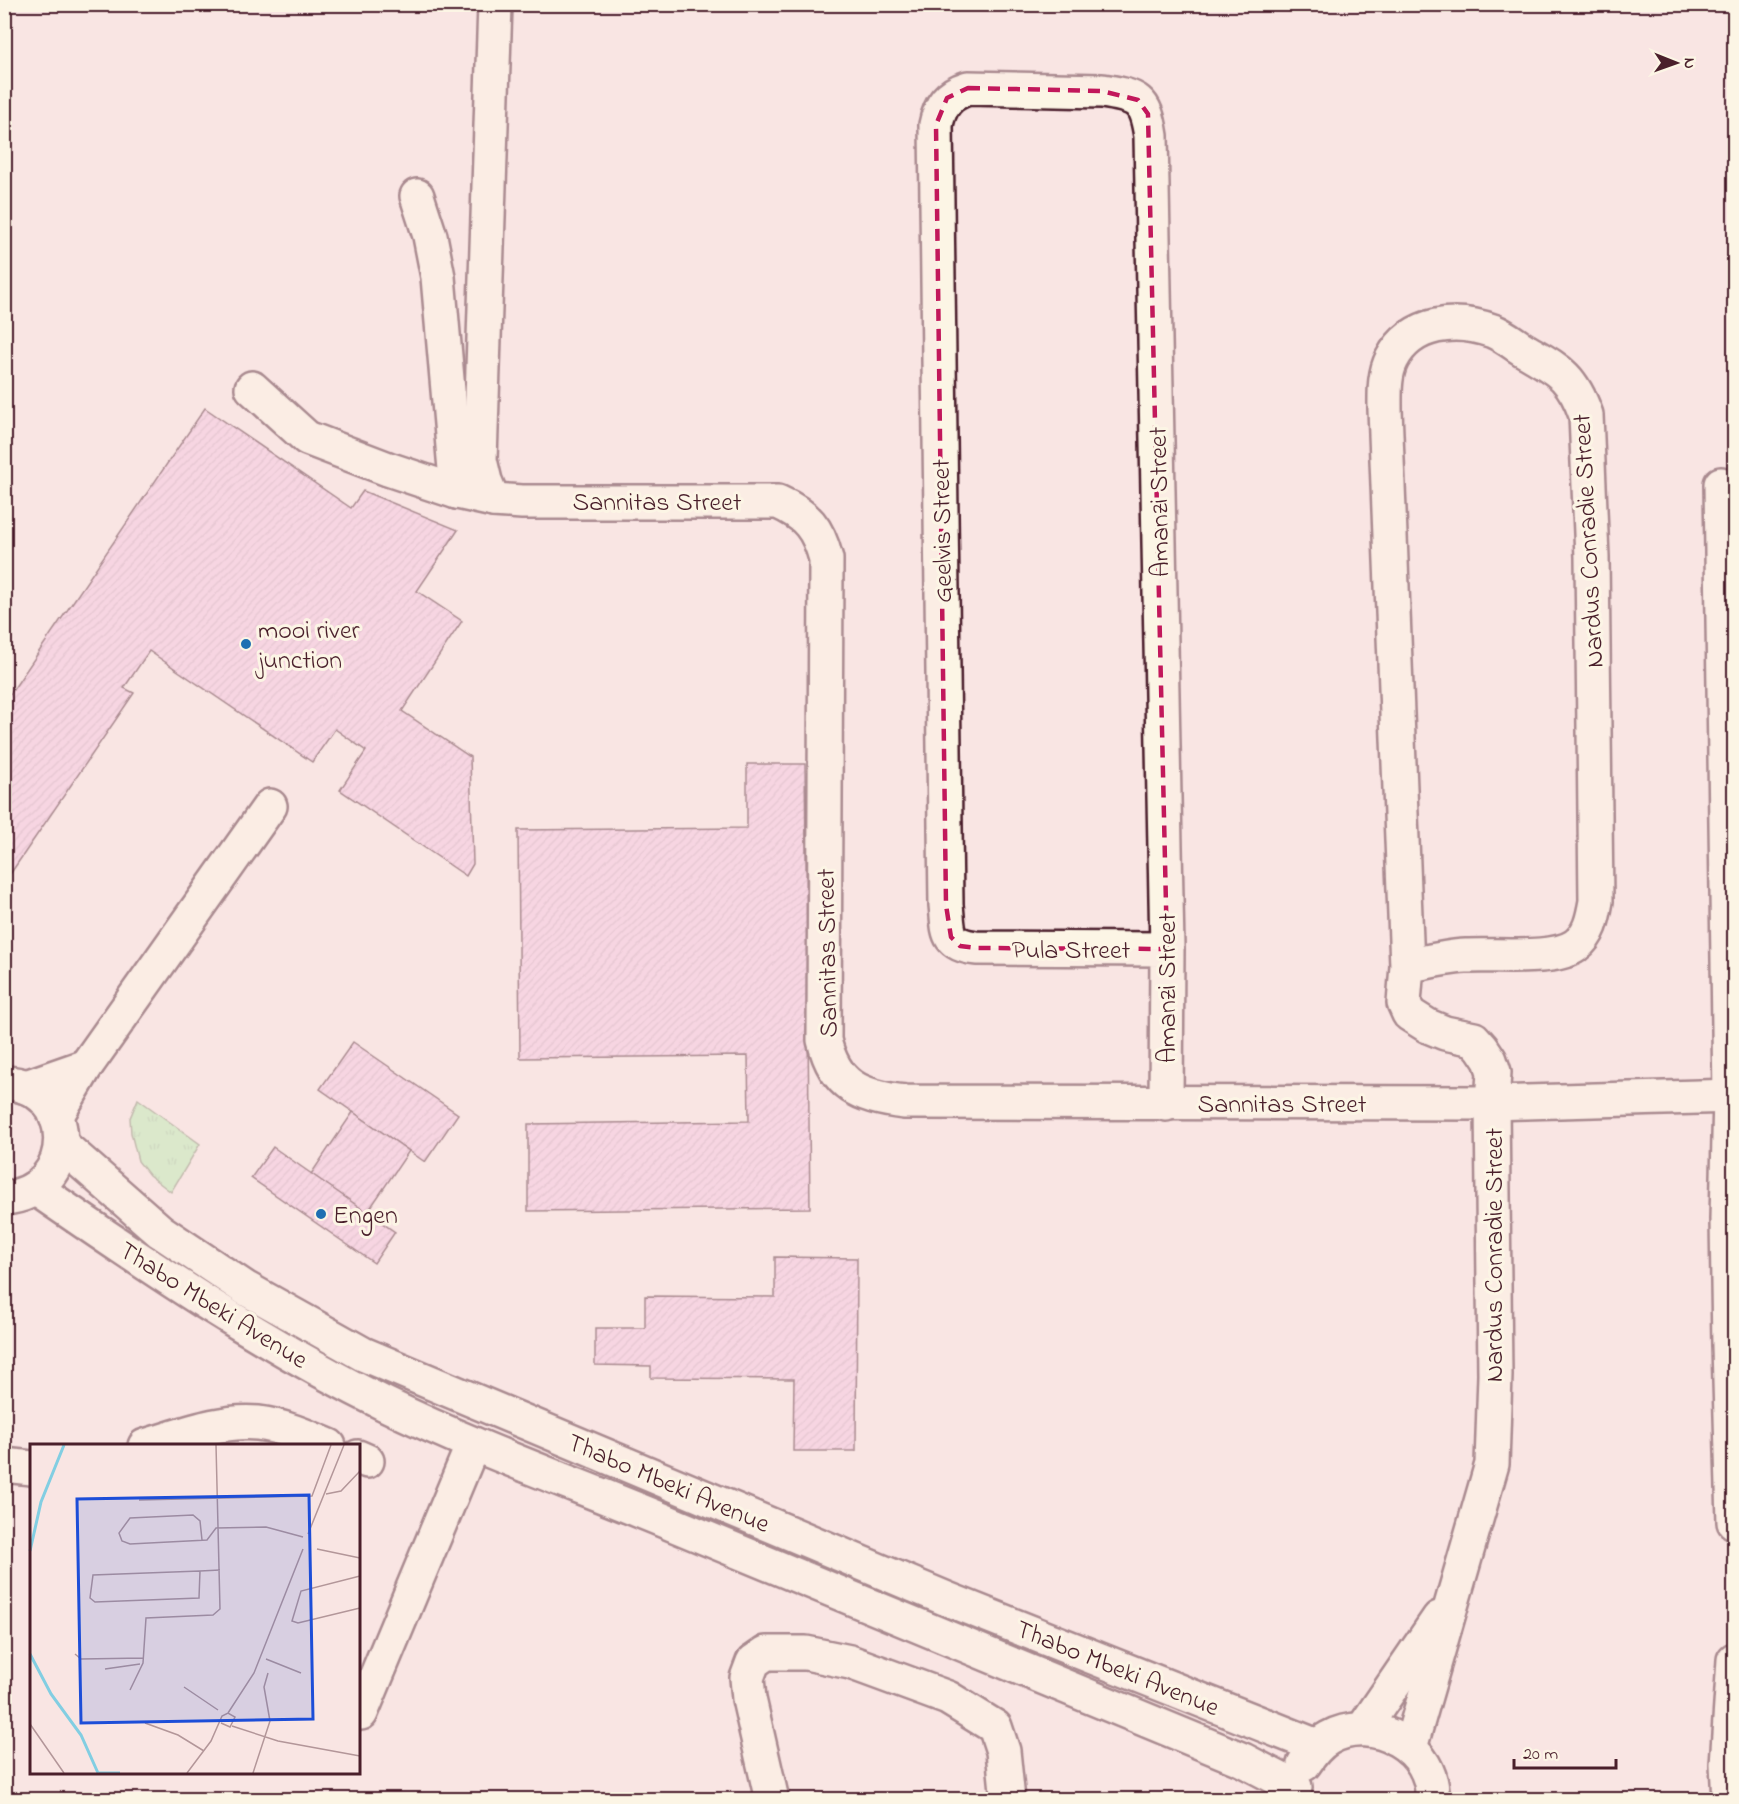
<svg xmlns="http://www.w3.org/2000/svg" width="1739" height="1804" font-family="'Indie Flower',sans-serif">
  <style>
    .grass { fill: url(#grass-tufts); stroke: #80856c; stroke-width: 1.5 }
    .building { fill: url(#building-hatch); stroke: #4a1f2b; stroke-width: 1.5 }
    .lines { fill: none; stroke-linecap: round; stroke-linejoin: round }
    .minor-casing { stroke: #4a1f2b; stroke-width: 38 }
    .major-casing { stroke: #4a1f2b; stroke-width: 38 }
    .minor { stroke: #fcf5e5; stroke-width: 33 }
    .major { stroke: #fcf5e5; stroke-width: 33 }
    .marked { fill: none; stroke: #c2185b; stroke-width: 4.5; stroke-dasharray: 12 8; stroke-linejoin: round }
    .poi-dot { fill: #1f6fb2; stroke: #fcf5e5; stroke-width: 2 }
    .labels { text-anchor: middle; stroke-width: 6; stroke-linejoin: round; paint-order: stroke }
    .street-label { font-size: 26px; fill: #4a1f2b; stroke: #fcf5e5 }
    .poi-label { font-size: 26px; fill: #4a1f2b; stroke: #fcf5e5; text-anchor: start }
    .inset-river { fill: none; stroke: #82cee2; stroke-width: 3 }
    .inset-road { fill: none; stroke: #b39699; stroke-width: 1.5 }
    .view { fill: #1d4ed8; fill-opacity: 0.15; stroke: #1d4ed8; stroke-width: 3 }
    .inset-edge { fill: none; stroke: #4a1f2b; stroke-width: 3 }
  </style>
  <defs>
    <pattern id="grass-tufts" width="24" height="20" patternUnits="userSpaceOnUse" patternTransform="scale(1.5)"><rect width="24" height="20" fill="#b5ebae"/><path d="M3 7l-1-3M5 7V3M7 7l1-3M15 17l-1-3M17 17v-4M19 17l1-3" fill="none" stroke="#9dc996"/></pattern>
    <pattern id="building-hatch" width="6" height="6" patternUnits="userSpaceOnUse" patternTransform="scale(1.5)"><rect width="6" height="6" fill="#f3c1df"/><path d="M-1 1l2-2M0 6l6-6M5 7l2-2" fill="none" stroke="#d2a5c0"/></pattern>
  </defs>
  <rect width="100%" height="100%" fill="#f9e5e3"/>
  <filter id="ink" filterUnits="userSpaceOnUse"><feTurbulence type="fractalNoise" baseFrequency=".0167" numOctaves="2"/><feDisplacementMap in="SourceGraphic" scale="12" xChannelSelector="R" yChannelSelector="G"/><feConvolveMatrix kernelMatrix="1 2 1 2 8 2 1 2 1" color-interpolation-filters="sRGB"/></filter>
  <g filter="url(#ink)">
    <polygon class="grass" points="138,1099 200,1144 171,1192 149,1175 138,1161 131,1133 130,1118"/>
    <g class="building">
      <polygon points="205,408 351,508 363,491 458,530 417,591 462,621 402,711 470,757 473,864 466,876 340,790 366,751 335,729 312,762 149,651 124,688 134,693 4,883 4,703"/>
      <polygon points="747,764 805,764 810,1208 528,1211 528,1124 749,1121 748,1056 520,1058 518,830 747,828"/>
      <polygon points="353,1042 458,1114 425,1162 320,1089"/>
      <polygon points="353,1112 409,1151 367,1213 311,1174"/>
      <polygon points="273,1147 395,1232 374,1263 251,1178"/>
      <polygon points="775,1257 857,1258 856,1451 793,1451 794,1379 651,1378 651,1366 595,1365 595,1328 645,1328 645,1296 775,1297"/>
    </g>
    <g class="lines">
      <defs>
        <g id="minor">
          <polyline points="417,196 430,236 438,277 457,492"/>
          <path d="M252 388 307 438 388 469 457 492 493 500 522 502H778C807 515 818 528 826 559L824 1040C835 1086 860 1097 905 1102L1492 1103 1734 1096"/>
          <polyline points="1721,484 1730,1096 1727,1219 1729,1346 1734,1522"/>
          <polyline points="493,500 485,481 480,460 495,4"/>
          <path d="M1407 966C1426 962 1446 957 1466 956 1494 954 1553 961 1575 946 1590 935 1593 918 1596 901L1592 557 1586 415C1571 373 1556 369 1521 348 1512 342 1503 335 1493 331 1457 318 1412 321 1392 359 1384 374 1385 393 1385 409L1407 966 1404 1003 1409 1014 1428 1026 1445 1033 1474 1039 1482 1048 1490 1060 1494 1072 1492 1103 1495 1375 1492 1464 1410 1748"/>
          <polyline points="86,1066 270,806"/>
          <polyline points="26,1087 86,1066 56,1117"/>
          <path d="M1166 1104 1167 949 1151 136C1145 98 1138 97 1102 91L968 88C948 94 940 105 936 125L946 905C949 932 945 944 976 948L1167 949"/>
          <path d="M145 1446C180 1436 221 1419 258 1423 283 1426 306 1436 329 1446"/>
          <polyline points="358,1457 367,1461"/>
          <polyline points="4,1465 32,1468"/>
          <polyline points="361,1713 473,1444"/>
          <polyline points="1363,1729 1439,1618"/>
          <polyline points="772,1800 749,1699 747,1678 753,1662 766,1653 806,1653 850,1662 948,1698 995,1727 1003,1751 1008,1800"/>
          <polyline points="1729,1800 1727,1764 1734,1660"/>
        </g>
        <g id="major">
          <path d="M4 1083C79 1084 80 1192 4 1198"/>
          <polyline points="62,1145 160,1231 245,1288 363,1354 947,1599 1317,1746"/>
          <path d="M35 1188C148 1266 261 1343 385 1404 479 1450 579 1485 677 1526 866 1604 1054 1682 1243 1760L1295 1787"/>
          <path d="M1304 1764C1311 1754 1318 1744 1329 1738 1373 1713 1436 1748 1432 1800"/>
        </g>
      </defs>
      <use href="#minor" class="minor-casing"/>
      <use href="#major" class="major-casing"/>
      <use href="#minor" class="minor"/>
      <use href="#major" class="major"/>
    </g>
  </g>
  <path d="M0 0H1739V1804H0ZM968 88 1102 91 1138 100 1148 114 1167 949 976 948 960 946 951 937 946 905 936 125 947 98Z" fill="#f9e5e3" fill-opacity=".55" fill-rule="evenodd"/>
  <path class="marked" d="M968 88 1102 91 1138 100 1148 114 1167 949 976 948 960 946 951 937 946 905 936 125 947 98Z"/>
  <g class="poi-dot">
    <circle cx="246" cy="644" r="6"/>
    <circle cx="321" cy="1214" r="6"/>
  </g>
  <g class="labels">
    <g class="street-label">
      <text x="657" y="510">Sannitas Street</text>
      <text transform="translate(1158 502) rotate(-91)" y="9">Amanzi Street</text>
      <text transform="translate(941 531) rotate(-91)" y="9">Geelvis Street</text>
      <text transform="translate(1587 541) rotate(-93)" y="9">Nardus Conradie Street</text>
      <text x="1071" y="958">Pula Street</text>
      <text transform="translate(826 953) rotate(-91)" y="9">Sannitas Street</text>
      <text transform="translate(1166 988) rotate(-90)" y="9">Amanzi Street</text>
      <text x="1282" y="1112">Sannitas Street</text>
      <text transform="translate(1493 1255) rotate(-90)" y="9">Nardus Conradie Street</text>
      <text transform="translate(214 1304) rotate(32)" y="9">Thabo Mbeki Avenue</text>
      <text transform="translate(669 1482) rotate(23)" y="9">Thabo Mbeki Avenue</text>
      <text transform="translate(1118 1667) rotate(22)" y="9">Thabo Mbeki Avenue</text>
    </g>
    <g class="poi-label">
      <text x="258" y="638">mooi river<tspan x="258" dy="30">junction</tspan></text>
      <text x="333" y="1223">Engen</text>
    </g>
  </g>
  <g transform="translate(30 1444)">
    <rect width="330" height="330" fill="#f9e5e3"/>
    <path class="inset-river" d="M0 107 11 58 34 1M0 210 21 250 51 291 68 329M69 329H90"/>
    <path class="inset-road" d="M296 50 311 47 330 27M109 56 282 52 301 1M278 90 314 1M172 96 170 77 163 71 100 74 89 89 92 97 100 100 177 96 186 84 236 83 273 93M287 105 330 114M170 127 169 154 65 158 60 154 63 131 170 127 190 126M330 132 271 147 262 177 268 179 330 164M45 210 51 215 114 214M236 215 271 229M75 225 110 220M154 243 188 266M100 246 113 219 116 174 183 171 190 165 186 1M198 269 224 229 273 105M115 279 148 291 174 307M0 280 34 329M202 282 248 297 330 312M157 329 181 297 192 272 198 269 205 273 200 283 191 279M223 329 240 277 234 243 238 229"/>
    <path class="view" d="M279 51 283 275 51 279 47 55Z"/>
    <rect width="330" height="330" class="inset-edge"/>
  </g>
  <rect width="1739" height="1804" fill="none" stroke="#fcf5e5" stroke-width="24"/>
  <rect x="12" y="12" width="1715" height="1780" fill="none" stroke="#4a1f2b" stroke-width="2" filter="url(#ink)"/>
  <g transform="translate(1676 63) rotate(91)" stroke="#fcf5e5" stroke-width="4.5" paint-order="stroke">
  <path d="M0-4.5L10 22L0 15L-10 22Z" fill="#4a1f2b"/>
  <text y="-9" font-size="16" font-weight="bold" text-anchor="middle" fill="#4a1f2b">N</text>
  </g>
  <path d="M1514 1759v9h102v-9" fill="none" stroke="#4a1f2b" stroke-width="3"/>
  <text x="1523" y="1759" font-size="18" fill="#4a1f2b" stroke="#fcf5e5" stroke-width="4.5" paint-order="stroke">20 m</text>
</svg>
